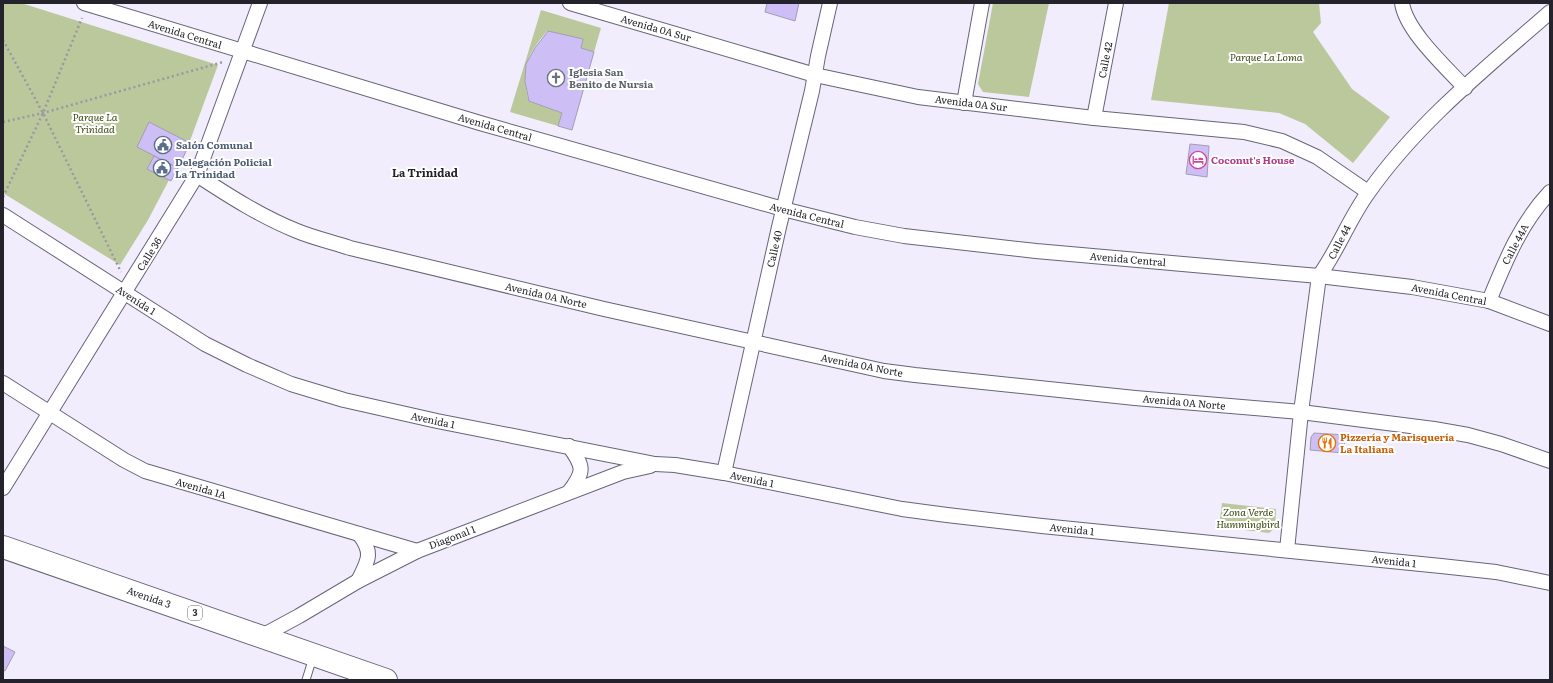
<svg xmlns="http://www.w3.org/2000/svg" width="1553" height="683" font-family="Literata,serif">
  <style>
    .green { fill: #bbc89b }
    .building { fill: #cdbef6; stroke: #a39db4 }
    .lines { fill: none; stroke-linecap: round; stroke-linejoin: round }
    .service-casing { stroke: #696378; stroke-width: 9 }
    .minor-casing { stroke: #696378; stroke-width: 16 }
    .primary-casing { stroke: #696378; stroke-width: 24 }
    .path { stroke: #9a97a3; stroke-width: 2.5; stroke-dasharray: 2 3; stroke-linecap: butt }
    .service { stroke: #fff; stroke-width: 7 }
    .minor { stroke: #fff; stroke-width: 14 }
    .primary { stroke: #fff; stroke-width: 22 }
    .labels { text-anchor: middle; stroke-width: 4; stroke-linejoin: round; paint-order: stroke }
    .shield { fill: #fff; stroke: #66646b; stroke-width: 1 }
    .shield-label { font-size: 9px; font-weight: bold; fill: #24222b }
    .street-label { font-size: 10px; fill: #24222b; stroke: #fff }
    .park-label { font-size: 10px; font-style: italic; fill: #3c4712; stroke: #fff }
    .worship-label { font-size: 10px; font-weight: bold; fill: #5b616d; stroke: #fff; text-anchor: start }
    .service-label { font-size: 10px; font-weight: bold; fill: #4e5e75; stroke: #fff; text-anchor: start }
    .hotel-label { font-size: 10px; font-weight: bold; fill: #b23c85; stroke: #fff; text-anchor: start }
    .food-label { font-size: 10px; font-weight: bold; fill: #c56008; stroke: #fff; text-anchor: start }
    .neighbourhood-label { font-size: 11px; font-weight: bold; fill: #24222b; stroke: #fff }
  </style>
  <rect width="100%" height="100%" fill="#f1edfc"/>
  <g class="green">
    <polygon points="3,3 21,3 218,65 191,138 148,220 120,265 3,193"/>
    <polygon points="993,3 1049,3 1029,97 983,92 978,84"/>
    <polygon points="1169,3 1319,3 1321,23 1313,32 1352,89 1390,117 1353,163 1305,124 1279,113 1151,100"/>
    <path d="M541 10 601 28 594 52 581 48 583 39 547 31C527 55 520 69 529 101L562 113 558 126 510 112Z"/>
    <polygon points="1222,503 1276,509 1275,528 1269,533 1219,527"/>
  </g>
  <g class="building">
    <polygon points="767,3 799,3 795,21 765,12"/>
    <polygon points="548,31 583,39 581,48 594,52 572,130 558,126 562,113 529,101 527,91 525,82 526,64 535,48"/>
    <polygon points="149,122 190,143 178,168 137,147"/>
    <polygon points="1190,144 1209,146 1207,177 1186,174"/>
    <polygon points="154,156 178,168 171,181 147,169"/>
    <polygon points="1314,433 1346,435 1343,453 1310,450 1311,437"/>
    <polygon points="3,646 15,652 5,671 3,670"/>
  </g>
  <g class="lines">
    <defs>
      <polyline id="service" points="306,680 313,657"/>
      <g id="minor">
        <polyline points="84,3 480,123 783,209 855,227 904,236 1036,251 1319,276 1412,287 1489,301 1550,324"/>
        <polyline points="570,3 815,75 918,97 1094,118 1244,132 1282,141 1317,157 1368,192"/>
        <path d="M1402 3C1406 31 1445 66 1465 88"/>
        <polyline points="964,103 982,3"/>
        <polyline points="1094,118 1116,3"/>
        <path d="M197 175C229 196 262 217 297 231 314 238 332 242 350 248L604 309 884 371 915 375 1135 398 1301 412 1434 429 1468 435 1501 444 1550 461"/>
        <polyline points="3,215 205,344 247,365 291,384 344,400 437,421 655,464 675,465 724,473 902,509 947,515 1042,526 1441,566 1496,572 1550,583"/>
        <path d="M1489 301C1505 262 1520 224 1550 192"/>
        <polyline points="3,383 124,460 145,471 417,551"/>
        <path d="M569 446C584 467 585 471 569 492"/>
        <polyline points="724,473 779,227 812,91 818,56 830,3"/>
        <polyline points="3,488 197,175 260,3"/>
        <path d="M1287 550 1301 412 1319 276C1338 250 1349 219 1368 193 1417 123 1486 68 1550 12"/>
        <path d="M358 581C368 561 374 553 359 534"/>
        <polyline points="262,636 299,616 358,581 417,551 623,472 650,466"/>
      </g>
      <polyline id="primary" points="3,547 386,680"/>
    </defs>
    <use href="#service" class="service-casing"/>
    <use href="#minor" class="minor-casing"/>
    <use href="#primary" class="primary-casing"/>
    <g class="path">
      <polyline points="3,40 43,113 121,272"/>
      <polyline points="3,122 43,113 223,62"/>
      <polyline points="3,197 43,113 82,18"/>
    </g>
    <use href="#service" class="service"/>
    <use href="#minor" class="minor"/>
    <use href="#primary" class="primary"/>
  </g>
  <defs>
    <symbol id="church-ring" viewBox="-11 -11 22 22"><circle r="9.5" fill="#fff" stroke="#6b7280" stroke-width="1.5"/><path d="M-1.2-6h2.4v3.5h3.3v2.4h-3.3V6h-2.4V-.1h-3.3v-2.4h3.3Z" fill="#6b7280"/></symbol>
    <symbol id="civic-ring" viewBox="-11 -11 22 22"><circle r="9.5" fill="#fff" stroke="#5c6f8a" stroke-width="1.5"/><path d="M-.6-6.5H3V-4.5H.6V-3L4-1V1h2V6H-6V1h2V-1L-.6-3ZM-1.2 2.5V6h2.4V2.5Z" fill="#5c6f8a"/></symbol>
    <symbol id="hotel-ring" viewBox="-11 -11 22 22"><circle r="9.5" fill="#fff" stroke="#d1479c" stroke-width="1.5"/><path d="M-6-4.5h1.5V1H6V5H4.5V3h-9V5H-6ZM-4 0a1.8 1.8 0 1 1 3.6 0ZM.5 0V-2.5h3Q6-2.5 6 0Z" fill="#d1479c"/></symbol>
    <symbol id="restaurant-ring" viewBox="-11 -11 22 22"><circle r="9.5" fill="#fff" stroke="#e8710a" stroke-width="1.5"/><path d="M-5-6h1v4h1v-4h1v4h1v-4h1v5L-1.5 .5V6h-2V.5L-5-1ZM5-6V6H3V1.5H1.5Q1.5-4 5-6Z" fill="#e8710a"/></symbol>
  </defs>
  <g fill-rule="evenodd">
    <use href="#church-ring" x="546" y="68" width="20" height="20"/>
    <use href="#civic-ring" x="153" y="135" width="20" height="20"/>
    <use href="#hotel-ring" x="1188" y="150" width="20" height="20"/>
    <use href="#civic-ring" x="152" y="158" width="20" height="20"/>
    <use href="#restaurant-ring" x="1317" y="433" width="20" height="20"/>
  </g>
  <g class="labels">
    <rect class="shield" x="188" y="606" width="14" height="14" rx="3"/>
    <g class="shield-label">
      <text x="195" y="616">3</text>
    </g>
    <g class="street-label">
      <text transform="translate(656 28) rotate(16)" y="4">Avenida 0A Sur</text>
      <text transform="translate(185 34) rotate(17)" y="4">Avenida Central</text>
      <text transform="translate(1105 60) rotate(-79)" y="4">Calle 42</text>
      <text transform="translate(971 103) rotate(7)" y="4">Avenida 0A Sur</text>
      <text transform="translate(495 127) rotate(16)" y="4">Avenida Central</text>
      <text transform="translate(807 215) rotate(14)" y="4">Avenida Central</text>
      <text transform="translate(1339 242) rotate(-63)" y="4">Calle 44</text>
      <text transform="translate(1515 244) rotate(-62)" y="4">Calle 44A</text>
      <text transform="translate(774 249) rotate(-77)" y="4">Calle 40</text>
      <text transform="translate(149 254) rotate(-58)" y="4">Calle 36</text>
      <text transform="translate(1128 259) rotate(5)" y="4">Avenida Central</text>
      <text transform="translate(1449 294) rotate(11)" y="4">Avenida Central</text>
      <text transform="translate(546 295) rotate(13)" y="4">Avenida 0A Norte</text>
      <text transform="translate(136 300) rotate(33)" y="4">Avenida 1</text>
      <text transform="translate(862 365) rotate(11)" y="4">Avenida 0A Norte</text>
      <text transform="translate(1184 402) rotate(5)" y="4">Avenida 0A Norte</text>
      <text transform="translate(433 420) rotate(12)" y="4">Avenida 1</text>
      <text transform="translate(752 479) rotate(12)" y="4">Avenida 1</text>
      <text transform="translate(201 488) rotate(16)" y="4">Avenida 1A</text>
      <text transform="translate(1072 529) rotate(6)" y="4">Avenida 1</text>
      <text transform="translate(452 537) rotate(-21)" y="4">Diagonal 1</text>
      <text transform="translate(1394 561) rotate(6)" y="4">Avenida 1</text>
      <text transform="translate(149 597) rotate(19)" y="4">Avenida 3</text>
    </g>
    <g class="park-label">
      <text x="1266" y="61">Parque La Loma</text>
      <text x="95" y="121">Parque La<tspan x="95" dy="12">Trinidad</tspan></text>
      <text x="1248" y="516">Zona Verde<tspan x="1248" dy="12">Hummingbird</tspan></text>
    </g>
    <g class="worship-label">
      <text x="569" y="76">Iglesia San<tspan x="569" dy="12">Benito de Nursia</tspan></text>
    </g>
    <g class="service-label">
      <text x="176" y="149">Salón Comunal</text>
      <text x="175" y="166">Delegación Policial<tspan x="175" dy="12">La Trinidad</tspan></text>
    </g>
    <g class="hotel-label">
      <text x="1211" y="164">Coconut's House</text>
    </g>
    <g class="food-label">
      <text x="1340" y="441">Pizzería y Marisquería<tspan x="1340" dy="12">La Italiana</tspan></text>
    </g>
    <g class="neighbourhood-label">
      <text x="425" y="177">La Trinidad</text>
    </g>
  </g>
  <rect width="1553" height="683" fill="none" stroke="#24222b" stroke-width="8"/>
</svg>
